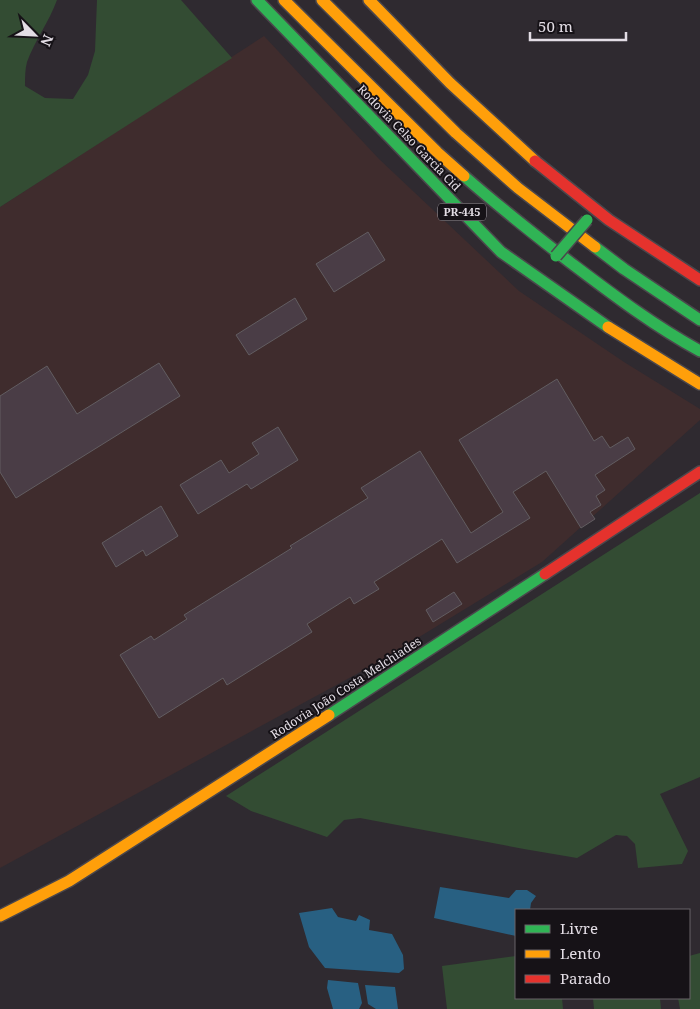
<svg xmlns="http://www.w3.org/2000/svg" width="700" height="1009" font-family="'Noto Serif',serif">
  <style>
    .industrial { fill: #3f2c2d }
    .green { fill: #334c33 }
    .water { fill: #286082 }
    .building { fill: #4a3d46; stroke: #625d61 }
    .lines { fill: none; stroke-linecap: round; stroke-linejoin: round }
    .fast-casing { stroke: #4b474c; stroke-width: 14 }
    .slow-casing { stroke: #4b474c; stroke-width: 14 }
    .jam-casing { stroke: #4b474c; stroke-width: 14 }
    .fast { stroke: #30b455; stroke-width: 11 }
    .slow { stroke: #ff9f0a; stroke-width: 11 }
    .jam { stroke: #e5322d; stroke-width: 11 }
    .fast-bridge-casing { stroke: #4b474c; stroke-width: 14; stroke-linecap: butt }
    .fast-bridge { stroke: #30b455; stroke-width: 11 }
    .labels { text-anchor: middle; stroke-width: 4; stroke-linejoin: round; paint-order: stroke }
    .shield { fill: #161217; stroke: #a6a0a7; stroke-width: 1 }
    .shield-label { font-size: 11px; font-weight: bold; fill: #e3dde5 }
    .street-label { font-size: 12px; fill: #e3dde5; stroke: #161217 }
  </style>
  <rect width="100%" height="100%" fill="#2f2a30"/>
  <polygon class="industrial" points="264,36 379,159 519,291 624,362 700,409 700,420 542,562 375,664 0,868 0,207"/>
  <g class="green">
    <path d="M0 0H57C49 22 35 40 27 62 25 69 25 78 25 86L45 98 73 99 88 75 95 51 97 0H181L232 58 0 207Z"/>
    <polygon points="700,493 700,777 660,794 688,851 682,864 638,868 635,844 627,836 616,835 577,858 524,849 360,818 344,820 327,837 251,811 226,796"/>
    <polygon points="700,953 700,1009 680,1009 678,998 689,998 689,956"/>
    <polygon points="516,956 516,998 562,998 563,1009 447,1009 442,966"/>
    <polygon points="593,998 660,998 661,1009 594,1009"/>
  </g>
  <g class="water">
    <polygon points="440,887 509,898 516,890 527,890 536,896 531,903 530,910 516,910 516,936 434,918"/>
    <polygon points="332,908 338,917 356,921 359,915 370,920 369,930 392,934 403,955 404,969 399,973 325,968 309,947 299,913"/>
    <polygon points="328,980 358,983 362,1003 359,1009 333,1009 327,988"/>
    <polygon points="365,985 395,987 398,1009 376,1009 368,1004"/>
  </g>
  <g class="building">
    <polygon points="368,232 385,260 334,292 316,264"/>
    <polygon points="295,298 307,319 249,355 236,335"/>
    <polygon points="159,363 180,396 16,498 0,472 0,396 47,366 77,414"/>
    <polygon points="557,379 594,441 602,436 610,448 628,437 635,449 595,475 605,490 596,496 601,505 590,512 595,519 581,528 546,471 513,492 530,518 457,563 442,539 374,582 379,589 354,604 350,597 307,624 312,632 227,685 223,678 159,718 120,655 151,636 154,640 187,619 184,615 292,548 290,546 368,498 361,488 420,451 471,533 503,512 459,440"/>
    <polygon points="278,427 298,460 251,489 247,484 198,514 180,485 221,460 229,473 259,454 252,443"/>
    <polygon points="161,506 178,536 146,556 143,550 116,567 102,543"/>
    <polygon points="454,592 462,604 433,622 426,610"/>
  </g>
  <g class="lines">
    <defs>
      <g id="fast">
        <polyline points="257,0 501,252 608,327"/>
        <path d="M464 176C499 207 535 235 571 263 612 294 654 326 700 351"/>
        <polyline points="595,247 624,269 700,320"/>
        <polyline points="329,715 545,574"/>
      </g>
      <g id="slow">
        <polyline points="284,0 437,152 464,176"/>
        <polyline points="322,0 456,133 518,188 595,247"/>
        <polyline points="369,0 450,83 535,161"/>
        <polyline points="608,327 700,384"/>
        <polyline points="0,916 69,881 329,715"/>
      </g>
      <g id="jam">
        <polyline points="535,161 609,220 700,280"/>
        <polyline points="545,574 700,472"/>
      </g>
    </defs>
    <use href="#fast" class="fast-casing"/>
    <use href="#slow" class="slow-casing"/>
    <use href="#jam" class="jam-casing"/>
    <use href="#fast" class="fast"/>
    <use href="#slow" class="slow"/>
    <use href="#jam" class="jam"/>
    <defs>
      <polyline id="fast-bridge" points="556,256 587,220"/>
    </defs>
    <use href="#fast-bridge" class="fast-bridge-casing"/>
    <use href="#fast-bridge" class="fast-bridge"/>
  </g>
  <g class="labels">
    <rect class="shield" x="438" y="203.5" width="48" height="17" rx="4"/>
    <g class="shield-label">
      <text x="462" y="216">PR-445</text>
    </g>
    <g class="street-label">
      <text transform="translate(409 138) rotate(46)" y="4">Rodovia Celso Garcia Cid</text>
      <text transform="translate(346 688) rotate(-33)" y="4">Rodovia João Costa Melchiades</text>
    </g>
  </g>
  <rect x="515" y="909" width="175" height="90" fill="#161217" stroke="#686369"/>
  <rect x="525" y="925" width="25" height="8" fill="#30b455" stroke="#686369"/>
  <text x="560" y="934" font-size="15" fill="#e3dde5">Livre</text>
  <rect x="525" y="950" width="25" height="8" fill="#ff9f0a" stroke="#686369"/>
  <text x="560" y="959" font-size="15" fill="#e3dde5">Lento</text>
  <rect x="525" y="975" width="25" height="8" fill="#e5322d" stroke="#686369"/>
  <text x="560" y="984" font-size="15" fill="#e3dde5">Parado</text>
  <g transform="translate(35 35) rotate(114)" stroke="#161217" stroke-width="4" paint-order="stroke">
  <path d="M0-4L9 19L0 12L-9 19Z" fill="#e3dde5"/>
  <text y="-8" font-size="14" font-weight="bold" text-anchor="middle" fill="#e3dde5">N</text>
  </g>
  <path d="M530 32v8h96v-8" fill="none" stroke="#e3dde5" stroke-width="2.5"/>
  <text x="538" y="32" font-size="15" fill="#e3dde5" stroke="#161217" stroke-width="4" paint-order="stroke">50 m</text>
</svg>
